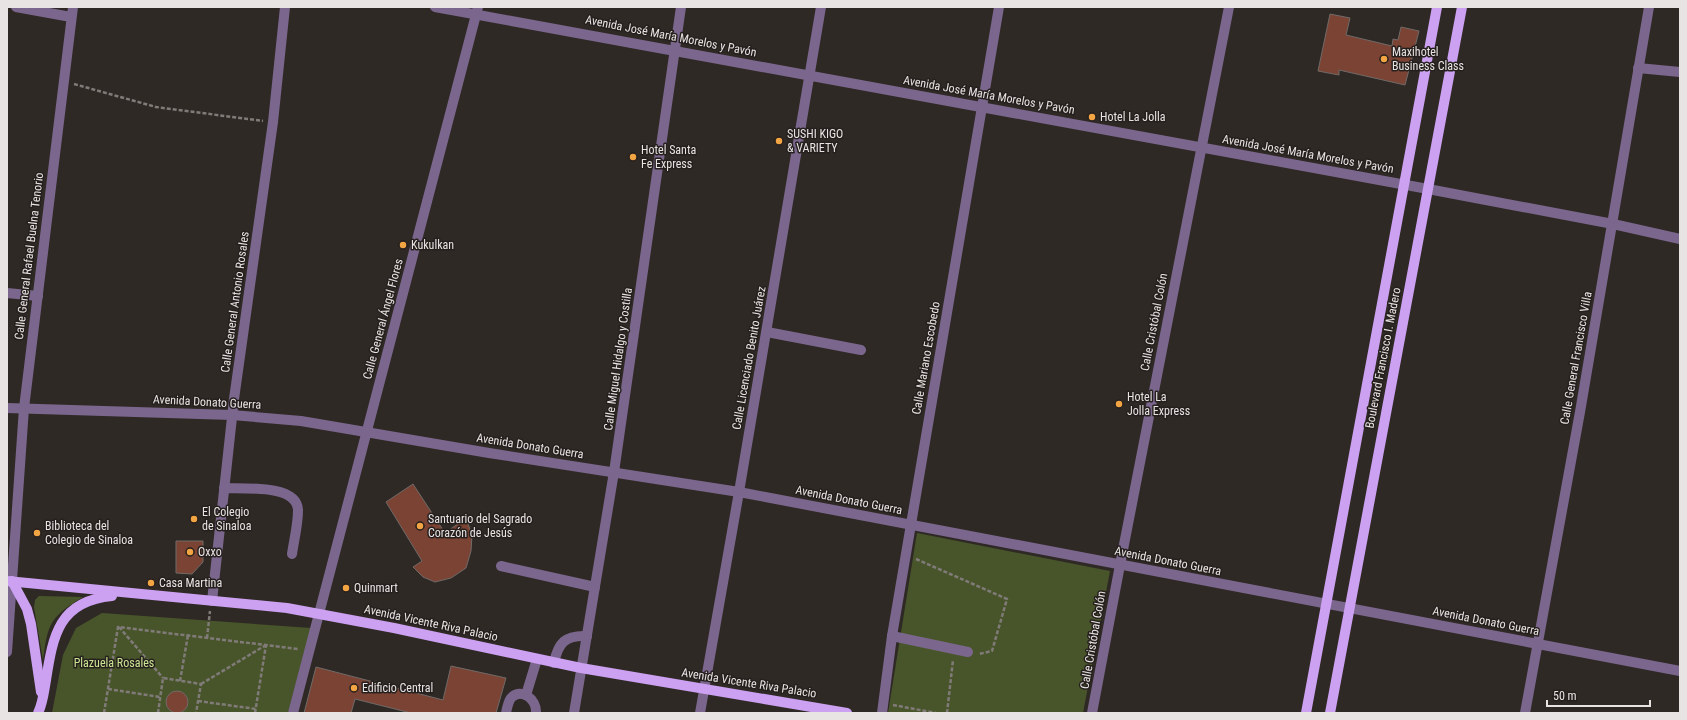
<svg xmlns="http://www.w3.org/2000/svg" width="1687" height="720" font-family="'Roboto Condensed',sans-serif">
  <style>
    .green { fill: #48552a }
    .building { fill: #7a4333; stroke: #716a68 }
    .lines { fill: none; stroke-linecap: round; stroke-linejoin: round }
    .path { stroke: #807b79; stroke-width: 2.5; stroke-dasharray: 4 2; stroke-linecap: butt }
    .minor { stroke: #7b678d; stroke-width: 10 }
    .major { stroke: #cca1f1; stroke-width: 10 }
    .poi-dot { fill: #f3a443; stroke: #251f1d; stroke-width: 1.5 }
    .labels { text-anchor: middle; stroke-width: 3; stroke-linejoin: round; paint-order: stroke }
    .street-label { font-size: 12px; fill: #e8e4e3; stroke: #251f1d }
    .poi-label { font-size: 12px; fill: #e8e4e3; stroke: #251f1d; text-anchor: start }
    .park-label { font-size: 12px; fill: #cce694; stroke: #251f1d }
  </style>
  <rect width="100%" height="100%" fill="#2f2926"/>
  <g class="green">
    <polygon points="917,533 1110,571 1083,713 888,713"/>
    <path d="M39 596 83 597C50 617 48 623 43 660L34 607 35 600Z"/>
    <polygon points="102,613 311,628 288,713 52,713 63,655 76,628"/>
  </g>
  <g class="building">
    <polygon points="1330,14 1350,18 1346,35 1392,46 1393,39 1398,40 1401,27 1419,31 1405,85 1339,70 1339,75 1318,71"/>
    <polygon points="413,484 445,533 466,518 472,535 471,551 466,568 451,578 435,582 423,577 413,567 422,561 386,502"/>
    <polygon points="176,541 203,541 203,562 192,574 176,573"/>
    <polygon points="451,666 506,678 496,713 411,713 355,699 351,713 304,713 316,667 443,700"/>
    <circle cx="177" cy="702" r="11"/>
  </g>
  <g class="lines">
    <g class="path">
      <polyline points="74,84 156,107 263,121"/>
      <polyline points="916,559 1007,599 992,651 979,654"/>
      <polyline points="119,627 163,678"/>
      <polyline points="207,638 210,611"/>
      <polyline points="180,681 188,635"/>
      <polyline points="201,684 266,645"/>
      <polyline points="108,689 160,697"/>
      <polyline points="198,701 256,709"/>
      <polyline points="893,705 936,713"/>
      <polyline points="104,713 118,627 298,649"/>
      <polyline points="158,713 163,678 201,684 196,713"/>
      <polyline points="255,713 266,645"/>
      <polyline points="947,713 953,660"/>
    </g>
    <g class="minor">
      <polyline points="16,7 71,17"/>
      <polyline points="435,7 1428,189 1613,224 1680,239"/>
      <polyline points="1638,68 1680,72"/>
      <polyline points="7,293 38,296"/>
      <polyline points="767,332 861,350"/>
      <polyline points="7,408 232,415 301,421 489,453 739,492 1680,671"/>
      <path d="M224 488C243 489 297 484 298 510 298 525 294 540 292 554"/>
      <polyline points="501,566 595,587"/>
      <polyline points="212,601 234,399 273,122 285,7"/>
      <polyline points="892,636 968,652"/>
      <polyline points="7,652 24,408 73,7"/>
      <path d="M554 663C558 643 565 635 587 636"/>
      <polyline points="526,695 537,659"/>
      <polyline points="293,713 478,7"/>
      <path d="M506 713C507 708 508 702 511 698 521 687 537 699 536 713"/>
      <polyline points="574,713 614,472 681,7"/>
      <polyline points="700,713 739,492 821,7"/>
      <polyline points="882,713 892,636 999,7"/>
      <polyline points="1092,713 1120,565 1229,7"/>
      <polyline points="1525,713 1580,412 1649,7"/>
    </g>
    <g class="major">
      <polyline points="7,581 287,608 394,628 581,668 847,713"/>
      <polyline points="12,581 27,609 31,624 41,692"/>
      <path d="M38 713C43 703 44 691 46 680 53 635 59 601 112 596"/>
      <polyline points="1306,713 1437,7"/>
      <polyline points="1330,713 1462,7"/>
    </g>
  </g>
  <g class="poi-dot">
    <circle cx="1384" cy="59" r="4"/>
    <circle cx="1092" cy="117" r="4"/>
    <circle cx="779" cy="141" r="4"/>
    <circle cx="633" cy="157" r="4"/>
    <circle cx="403" cy="245" r="4"/>
    <circle cx="1119" cy="404" r="4"/>
    <circle cx="194" cy="519" r="4"/>
    <circle cx="420" cy="526" r="4"/>
    <circle cx="37" cy="533" r="4"/>
    <circle cx="190" cy="552" r="4"/>
    <circle cx="151" cy="583" r="4"/>
    <circle cx="346" cy="588" r="4"/>
    <circle cx="354" cy="688" r="4"/>
  </g>
  <g class="labels">
    <g class="street-label">
      <text transform="translate(671 36) rotate(11)" y="4">Avenida José María Morelos y Pavón</text>
      <text transform="translate(989 95) rotate(10)" y="4">Avenida José María Morelos y Pavón</text>
      <text transform="translate(1308 154) rotate(10)" y="4">Avenida José María Morelos y Pavón</text>
      <text transform="translate(29 256) rotate(-83)" y="4">Calle General Rafael Buelna Tenorio</text>
      <text transform="translate(235 302) rotate(-82)" y="4">Calle General Antonio Rosales</text>
      <text transform="translate(383 319) rotate(-75)" y="4">Calle General Ángel Flores</text>
      <text transform="translate(1154 322) rotate(-79)" y="4">Calle Cristóbal Colón</text>
      <text transform="translate(749 358) rotate(-80)" y="4">Calle Licenciado Benito Juárez</text>
      <text transform="translate(926 358) rotate(-80)" y="4">Calle Mariano Escobedo</text>
      <text transform="translate(1383 358) rotate(-79)" y="4">Boulevard Francisco I. Madero</text>
      <text transform="translate(1576 358) rotate(-80)" y="4">Calle General Francisco Villa</text>
      <text transform="translate(618 359) rotate(-82)" y="4">Calle Miguel Hidalgo y Costilla</text>
      <text transform="translate(207 402) rotate(3)" y="4">Avenida Donato Guerra</text>
      <text transform="translate(530 446) rotate(9)" y="4">Avenida Donato Guerra</text>
      <text transform="translate(849 500) rotate(11)" y="4">Avenida Donato Guerra</text>
      <text transform="translate(1168 561) rotate(11)" y="4">Avenida Donato Guerra</text>
      <text transform="translate(1486 621) rotate(11)" y="4">Avenida Donato Guerra</text>
      <text transform="translate(431 623) rotate(12)" y="4">Avenida Vicente Riva Palacio</text>
      <text transform="translate(1093 640) rotate(-80)" y="4">Calle Cristóbal Colón</text>
      <text transform="translate(749 683) rotate(9)" y="4">Avenida Vicente Riva Palacio</text>
    </g>
    <g class="poi-label">
      <text x="1392" y="56">Maxihotel<tspan x="1392" dy="14">Business Class</tspan></text>
      <text x="1100" y="121">Hotel La Jolla</text>
      <text x="787" y="138">SUSHI KIGO<tspan x="787" dy="14">&amp; VARIETY</tspan></text>
      <text x="641" y="154">Hotel Santa<tspan x="641" dy="14">Fe Express</tspan></text>
      <text x="411" y="249">Kukulkan</text>
      <text x="1127" y="401">Hotel La<tspan x="1127" dy="14">Jolla Express</tspan></text>
      <text x="202" y="516">El Colegio<tspan x="202" dy="14">de Sinaloa</tspan></text>
      <text x="428" y="523">Santuario del Sagrado<tspan x="428" dy="14">Corazón de Jesús</tspan></text>
      <text x="45" y="530">Biblioteca del<tspan x="45" dy="14">Colegio de Sinaloa</tspan></text>
      <text x="198" y="556">Oxxo</text>
      <text x="159" y="587">Casa Martina</text>
      <text x="354" y="592">Quinmart</text>
      <text x="362" y="692">Edificio Central</text>
    </g>
    <g class="park-label">
      <text x="114" y="667">Plazuela Rosales</text>
    </g>
  </g>
  <rect width="1687" height="720" fill="none" stroke="#e8e4e3" stroke-width="16"/>
  <path d="M1547 700v6h103v-6" fill="none" stroke="#e8e4e3" stroke-width="2"/>
  <text x="1553" y="700" font-size="12" fill="#e8e4e3" stroke="#251f1d" stroke-width="3" paint-order="stroke">50 m</text>
</svg>
